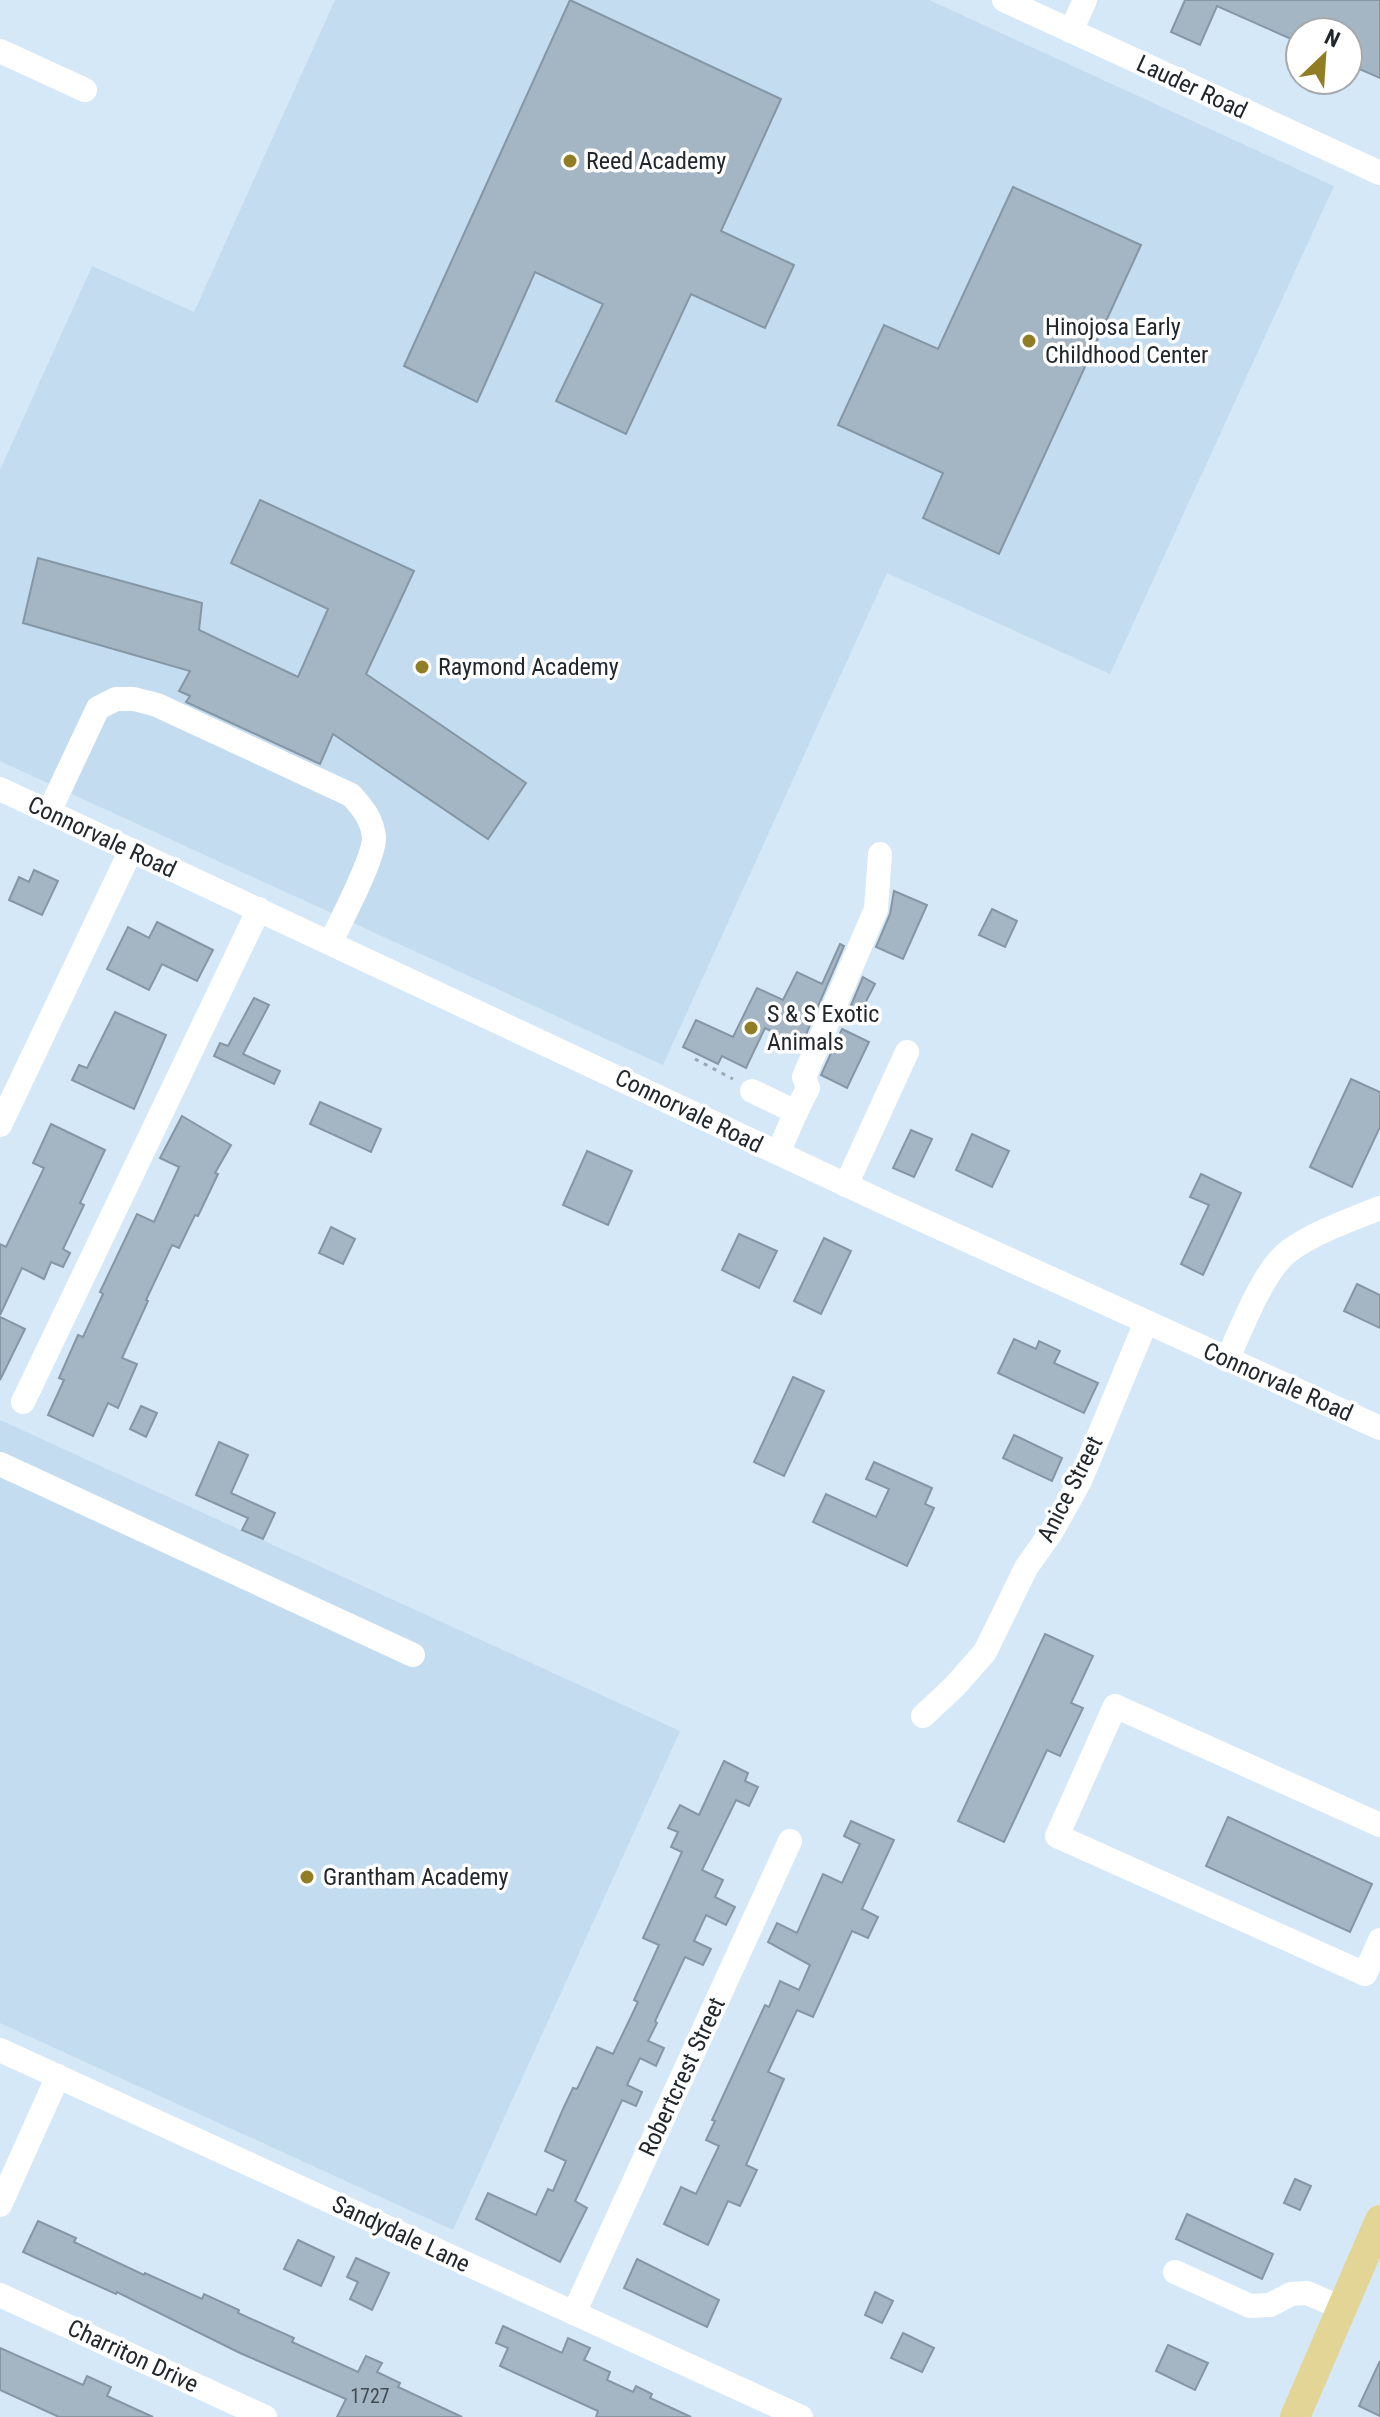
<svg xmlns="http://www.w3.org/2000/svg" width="1380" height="2417" font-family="'Roboto Condensed',sans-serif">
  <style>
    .built { fill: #c3dcf0 }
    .building { fill: #a4b6c4; stroke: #8597a5; stroke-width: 2 }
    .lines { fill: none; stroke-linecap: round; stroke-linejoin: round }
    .path { stroke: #98a7b2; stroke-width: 3; stroke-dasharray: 4 6; stroke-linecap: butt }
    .minor { stroke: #fff; stroke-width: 24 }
    .major { stroke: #e3d596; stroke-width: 30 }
    .poi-dot { fill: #917d24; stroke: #fff; stroke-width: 3 }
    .labels { text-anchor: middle; stroke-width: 7; stroke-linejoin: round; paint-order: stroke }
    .number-label { font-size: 20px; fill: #424c53 }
    .street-label { font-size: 24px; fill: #21282d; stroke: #fff }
    .poi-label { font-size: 24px; fill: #21282d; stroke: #fff; text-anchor: start }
  </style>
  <rect width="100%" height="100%" fill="#d5e8f7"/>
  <g class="built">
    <polygon points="335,0 929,0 1334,186 1110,674 887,573 663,1065 0,761 0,470 92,266 194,312"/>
    <polygon points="0,1420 680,1731 453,2230 0,2023"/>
  </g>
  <g class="building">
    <polygon points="570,0 781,99 721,231 794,265 765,328 691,294 626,434 556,401 603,304 535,272 477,402 404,366"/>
    <polygon points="1185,0 1380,0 1380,78 1348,64 1348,32 1300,32 1300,43 1217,6 1200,45 1171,32"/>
    <polygon points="1013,187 1141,245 999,554 923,518 943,473 838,425 884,325 938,349"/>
    <polygon points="260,500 414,571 366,674 526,783 488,839 333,734 320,764 186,702 190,696 179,691 190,671 23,623 38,558 202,603 199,630 298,677 328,609 231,563"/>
    <polygon points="34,870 58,881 42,915 9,900 19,877 29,882"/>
    <polygon points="894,891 927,905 903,959 876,947 890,914"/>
    <polygon points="992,909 1017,921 1005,947 979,935"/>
    <polygon points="157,922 213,950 197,981 162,964 149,990 107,969 128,927 149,938"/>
    <polygon points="840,944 844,946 801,1046 765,1028 746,1068 722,1056 718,1064 683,1047 696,1020 733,1037 757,988 783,1000 797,972 822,984"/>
    <polygon points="863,977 875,984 859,1015 849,1010"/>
    <polygon points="254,998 269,1005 243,1054 280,1071 274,1084 214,1056 220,1043 228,1046"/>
    <polygon points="115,1012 166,1035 134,1109 72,1080 79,1065 87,1068"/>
    <polygon points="842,1029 869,1042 847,1088 821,1075"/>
    <polygon points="1351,1079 1380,1092 1380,1127 1352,1187 1310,1167"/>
    <polygon points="320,1102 381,1129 371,1152 310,1124"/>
    <polygon points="182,1116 231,1145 215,1173 218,1174 198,1216 195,1215 179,1248 172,1245 146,1300 148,1301 122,1358 137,1364 118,1408 108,1403 93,1436 48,1415 64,1380 59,1378 78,1335 83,1337 103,1294 100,1292 137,1214 154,1222 179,1167 160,1158"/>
    <polygon points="51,1124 105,1150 80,1203 84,1205 63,1249 70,1253 63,1267 51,1262 44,1279 22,1268 0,1315 0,1244 6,1247 44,1168 33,1163"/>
    <polygon points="911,1130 932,1139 914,1177 893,1168"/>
    <polygon points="972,1134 1009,1151 992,1187 956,1170"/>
    <polygon points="587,1151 632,1171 608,1225 563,1205"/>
    <polygon points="1201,1174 1241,1193 1203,1275 1181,1264 1209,1205 1190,1197"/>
    <polygon points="331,1227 355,1239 343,1264 319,1253"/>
    <polygon points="739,1234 777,1251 759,1288 722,1270"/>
    <polygon points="824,1238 851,1251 821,1314 794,1301"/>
    <polygon points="1357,1284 1380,1295 1380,1328 1344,1311"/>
    <polygon points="0,1317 25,1329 0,1380"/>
    <polygon points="1014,1339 1036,1349 1039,1341 1060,1351 1054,1363 1098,1383 1084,1413 998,1373"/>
    <polygon points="793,1377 824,1391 784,1476 754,1462"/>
    <polygon points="141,1406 157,1413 146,1437 130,1429"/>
    <polygon points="1014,1435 1062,1458 1052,1481 1003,1458"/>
    <polygon points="219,1442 248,1455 231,1493 275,1513 263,1539 242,1530 248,1518 196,1495"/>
    <polygon points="874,1462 932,1488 925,1504 934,1508 907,1566 813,1522 826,1494 876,1517 889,1489 866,1479"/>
    <polygon points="1045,1634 1093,1656 1071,1703 1083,1708 1060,1756 1047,1750 1004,1842 958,1821"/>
    <polygon points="724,1761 748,1773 745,1781 758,1787 749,1806 736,1800 702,1870 723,1880 715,1897 735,1907 726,1925 706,1915 694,1941 711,1949 703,1965 685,1957 655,2021 657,2023 648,2041 664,2048 656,2066 640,2058 627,2085 642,2092 636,2106 622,2100 575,2201 587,2208 560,2262 476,2219 488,2193 536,2215 548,2189 553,2191 566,2161 545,2151 563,2109 573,2088 577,2089 597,2047 613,2054 638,2002 634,2000 659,1945 643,1938 682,1852 671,1847 678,1832 668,1828 680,1805 699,1815"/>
    <polygon points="1228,1817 1372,1884 1350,1932 1206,1866"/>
    <polygon points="851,1821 894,1840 862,1909 878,1917 868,1938 852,1931 813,2017 797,2010 768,2072 784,2079 746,2165 757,2170 740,2206 728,2201 708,2245 664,2224 681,2187 696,2194 719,2146 706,2140 715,2121 712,2120 765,2005 769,2007 780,1981 799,1990 810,1965 768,1942 777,1923 797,1933 823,1874 842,1883 860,1844 844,1836"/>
    <polygon points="1295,2179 1311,2186 1300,2210 1284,2203"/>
    <polygon points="1187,2214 1273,2254 1262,2279 1176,2239"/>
    <polygon points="38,2221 76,2238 74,2242 144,2275 145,2273 202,2299 204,2294 239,2310 238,2313 294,2338 292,2342 358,2372 366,2356 382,2363 377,2372 400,2383 398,2387 462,2417 337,2417 346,2399 240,2353 117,2292 116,2294 23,2252"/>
    <polygon points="298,2240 334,2257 321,2286 284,2269"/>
    <polygon points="356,2258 389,2273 372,2310 350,2299 358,2282 347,2277"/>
    <polygon points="637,2259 719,2300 707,2327 624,2288"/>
    <polygon points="875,2292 893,2301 882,2323 865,2315"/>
    <polygon points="503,2326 562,2353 568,2338 590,2348 584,2360 610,2372 607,2380 633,2392 636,2386 652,2394 650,2398 691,2417 596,2417 598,2411 500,2366 508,2348 496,2343"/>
    <polygon points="903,2333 934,2348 922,2372 891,2358"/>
    <polygon points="1168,2345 1208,2363 1195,2390 1156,2371"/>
    <polygon points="0,2348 83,2385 87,2376 111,2387 107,2396 153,2417 59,2417 0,2390"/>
    <polygon points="1380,2361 1380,2416 1359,2406"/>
  </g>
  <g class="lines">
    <polyline class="path" points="695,1059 733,1079"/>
    <g class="minor">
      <polyline points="1004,0 1380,173"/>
      <polyline points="1071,31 1085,0"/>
      <polyline points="0,51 85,90"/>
      <polyline points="0,789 887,1204 1380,1428"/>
      <path d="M49 812 98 708 116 699H134L157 705 351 795C362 807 373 820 374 838 374 859 341 920 331 942"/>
      <polyline points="752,1091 796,1112 778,1153"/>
      <polyline points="796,1112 808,1088 804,1077 876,909 880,854"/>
      <polyline points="0,1125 131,850"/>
      <polyline points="846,1185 907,1052"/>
      <path d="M1227 1360C1241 1330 1263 1270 1289 1251 1315 1232 1350 1220 1380 1208"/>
      <polyline points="23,1402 259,909"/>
      <polyline points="0,1464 413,1655"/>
      <polyline points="923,1716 955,1686 985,1652 1026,1568 1052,1531 1080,1481 1146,1322"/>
      <polyline points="1380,1825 1115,1706 1057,1836 1365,1974 1380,1940"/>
      <polyline points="0,2050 801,2417"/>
      <polyline points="0,2205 58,2076"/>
      <polyline points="1175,2272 1250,2306 1270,2305 1291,2294 1307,2293 1342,2308"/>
      <polyline points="0,2295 265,2417"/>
      <polyline points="574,2313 790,1841"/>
    </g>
    <polyline class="major" points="1295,2417 1380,2220"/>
  </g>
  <g class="poi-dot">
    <circle cx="570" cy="161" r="8"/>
    <circle cx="1029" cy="341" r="8"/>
    <circle cx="422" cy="667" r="8"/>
    <circle cx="751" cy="1028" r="8"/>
    <circle cx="307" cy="1877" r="8"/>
  </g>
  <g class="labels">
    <g class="number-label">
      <text x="370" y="2403">1727</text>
    </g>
    <g class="street-label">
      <text transform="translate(1192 87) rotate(25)" y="8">Lauder Road</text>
      <text transform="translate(102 837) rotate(25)" y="8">Connorvale Road</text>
      <text transform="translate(689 1111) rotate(26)" y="8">Connorvale Road</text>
      <text transform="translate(1278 1382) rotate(24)" y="8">Connorvale Road</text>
      <text transform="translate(1070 1489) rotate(-63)" y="8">Anice Street</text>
      <text transform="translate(682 2077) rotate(-65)" y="8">Robertcrest Street</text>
      <text transform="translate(401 2234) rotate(25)" y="8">Sandydale Lane</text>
      <text transform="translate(133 2356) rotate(25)" y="8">Charriton Drive</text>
    </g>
    <g class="poi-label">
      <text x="586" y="169">Reed Academy</text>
      <text x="1045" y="335">Hinojosa Early<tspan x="1045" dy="28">Childhood Center</tspan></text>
      <text x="438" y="675">Raymond Academy</text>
      <text x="767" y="1022">S &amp; S Exotic<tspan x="767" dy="28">Animals</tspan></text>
      <text x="323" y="1885">Grantham Academy</text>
    </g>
  </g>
  <g transform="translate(1324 56) rotate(25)"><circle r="38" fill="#ffffff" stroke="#a6a9ab" stroke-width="2"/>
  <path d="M0-6L14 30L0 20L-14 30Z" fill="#917d24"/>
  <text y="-12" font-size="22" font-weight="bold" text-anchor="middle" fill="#21282d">N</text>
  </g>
</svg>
